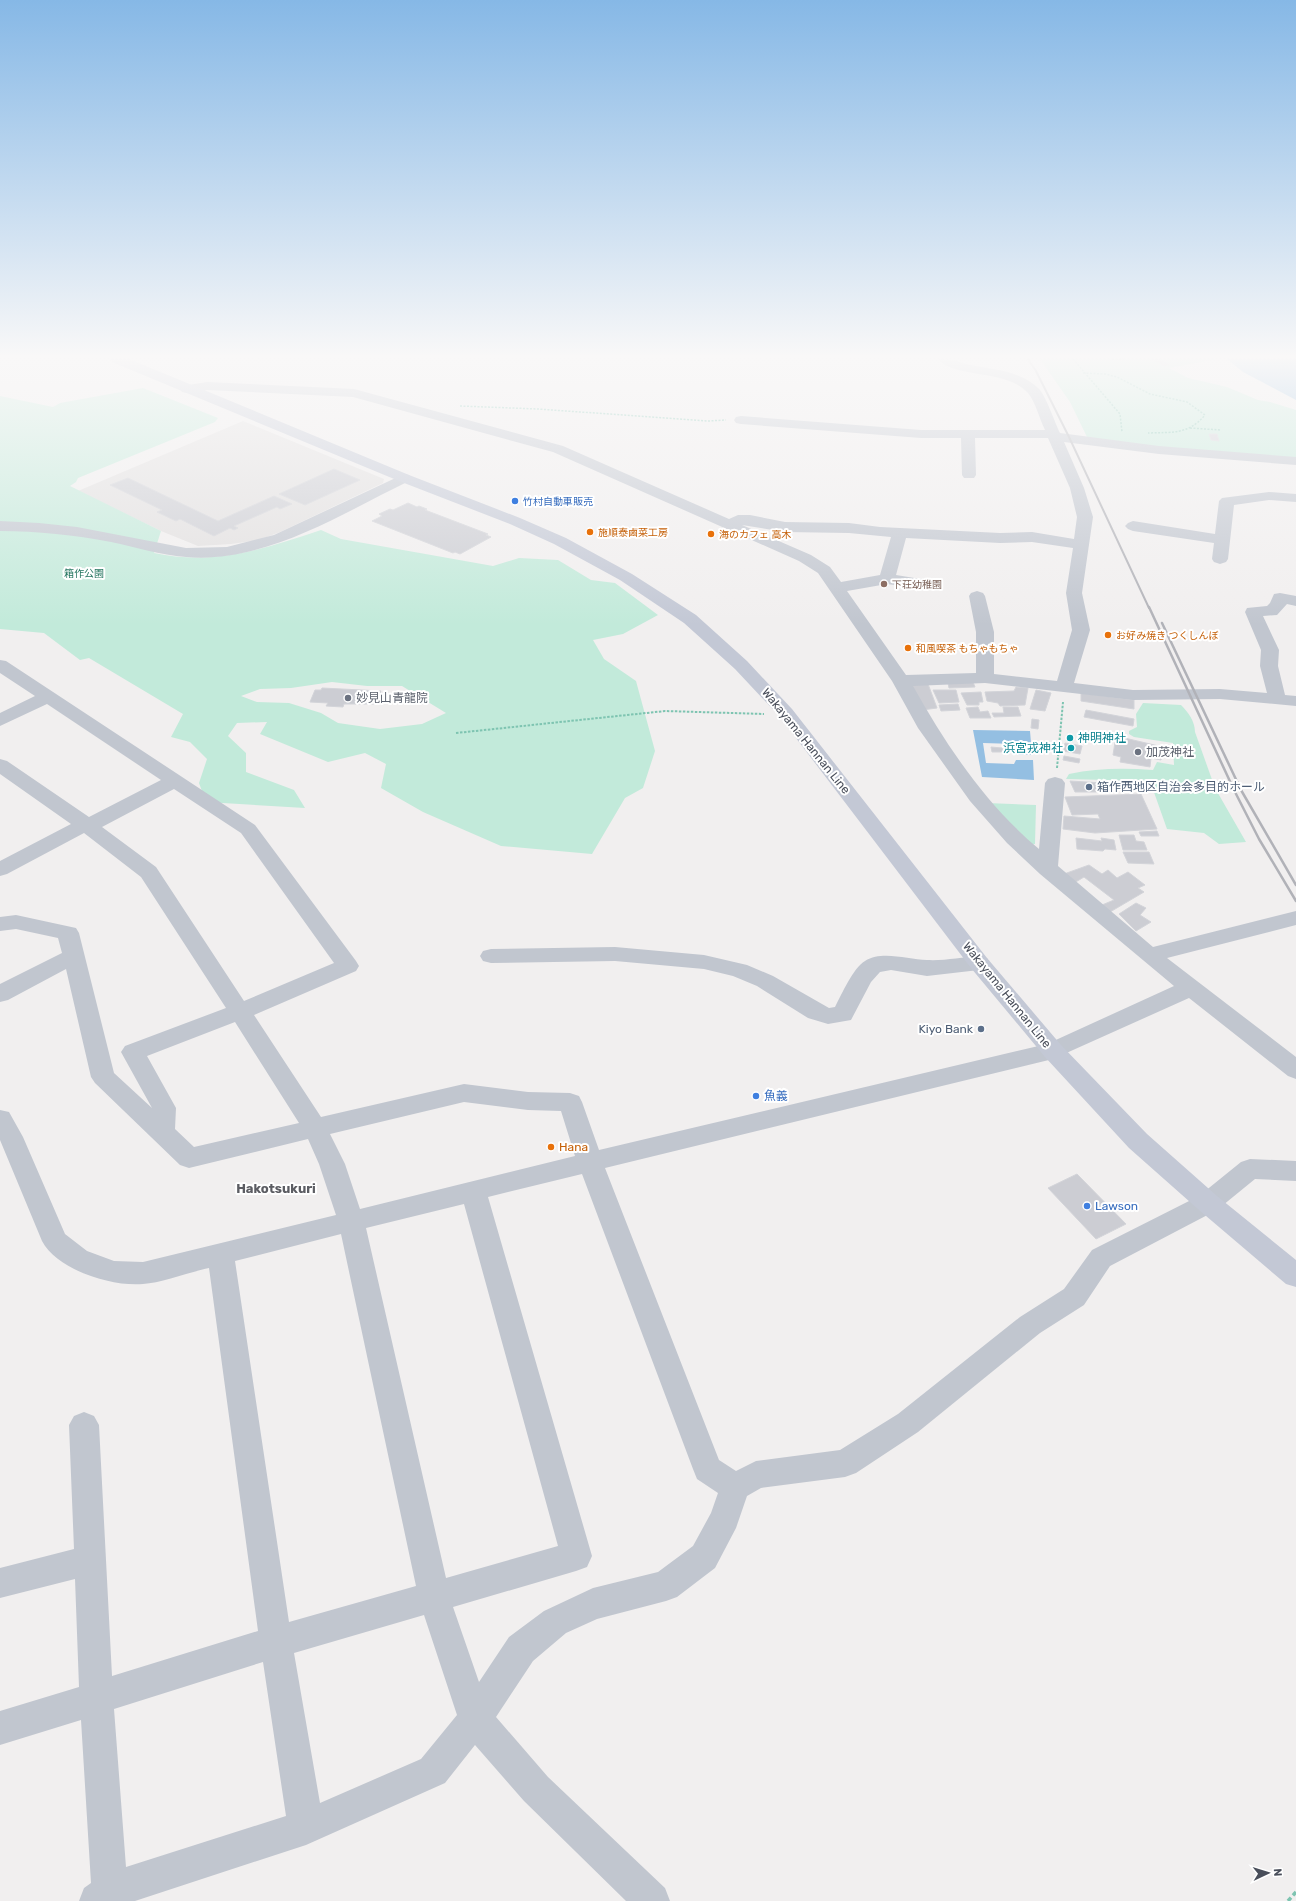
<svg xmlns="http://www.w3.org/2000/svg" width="1296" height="1901" font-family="Rubik,'Noto Sans JP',sans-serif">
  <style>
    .education { fill: #e2e0e0 }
    .green { fill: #c2eada; fill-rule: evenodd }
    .water { fill: #94bfe2 }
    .building { fill: #cccdd3; stroke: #d3d4d9 }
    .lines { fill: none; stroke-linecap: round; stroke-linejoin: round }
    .path-far2 { stroke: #7ec4b1; stroke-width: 1.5; stroke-dasharray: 2 1.5; stroke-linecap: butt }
    .path-far1 { stroke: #7ec4b1; stroke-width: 2; stroke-dasharray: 2.5 1.5; stroke-linecap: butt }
    .path { stroke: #7ec4b1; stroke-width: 3.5; stroke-dasharray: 4.5 3; stroke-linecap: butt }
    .lane { fill: #c1c6cf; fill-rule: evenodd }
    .street { fill: #c1c6cf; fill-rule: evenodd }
    .secondary { fill: #c3c8d5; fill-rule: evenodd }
    .rail-far1 { stroke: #b1b2b8; stroke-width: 2 }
    .rail { stroke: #b1b2b8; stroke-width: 2.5 }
    .shop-dot { fill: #3f7fe0; stroke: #fff; stroke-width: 1.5 }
    .food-dot { fill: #e8710a; stroke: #fff; stroke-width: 1.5 }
    .education-dot { fill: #8d6e63; stroke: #fff; stroke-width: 1.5 }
    .worship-dot { fill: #6b7280; stroke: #fff; stroke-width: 1.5 }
    .culture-dot { fill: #0f9aa8; stroke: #fff; stroke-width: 1.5 }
    .service-dot { fill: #5c6f8a; stroke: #fff; stroke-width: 1.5 }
    .labels { text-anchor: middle; stroke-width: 4; stroke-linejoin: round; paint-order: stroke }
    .far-shop-label { font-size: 10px; fill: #366cbe; stroke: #fff; text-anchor: start }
    .far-food-label { font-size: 10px; fill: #c56008; stroke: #fff; text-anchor: start }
    .far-park-label { font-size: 10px; fill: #21735d; stroke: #fff }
    .far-education-label { font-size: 10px; fill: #785e54; stroke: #fff; text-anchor: start }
    .worship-label { font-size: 12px; fill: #5b616d; stroke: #fff; text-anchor: start }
    .culture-label { font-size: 12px; fill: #0d838f; stroke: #fff; text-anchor: start }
    .street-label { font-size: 12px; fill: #494e5a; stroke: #fff }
    .service-label { font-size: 12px; fill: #4e5e75; stroke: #fff; text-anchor: start }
    .shop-label { font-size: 12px; fill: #366cbe; stroke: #fff; text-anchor: start }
    .food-label { font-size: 12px; fill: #c56008; stroke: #fff; text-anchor: start }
    .neighbourhood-label { font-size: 13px; font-weight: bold; fill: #5c5d63; stroke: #fff }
  </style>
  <rect width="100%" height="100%" fill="#f1efef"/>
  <polygon class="education" points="243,421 384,479 383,483 280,532 259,540 231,544 198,546 161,531 78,491"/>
  <g class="green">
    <polygon points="1040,359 1217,359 1169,368 1188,378 1227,387 1258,400 1270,402 1296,410 1296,459 1171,449 1087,437 1070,402"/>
    <path d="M143 388 218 418 215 422 78 478 76 482 70 486 161 531 154 553C214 566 264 549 321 530L341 539 493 566 519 558 558 560 591 580 615 583 658 615 623 634 593 640 604 659 636 681 655 751 643 788 625 798 592 854 501 846 423 812 381 788 386 764 365 753 328 762 260 734 267 722 237 723 228 736 246 753V772L294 790 305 808 206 802 199 783 207 759 190 742 171 737 183 714 89 658 80 660 44 633 0 629V396L53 407 60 403ZM332 682 367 686H402L446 713 422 724 380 729 338 723 321 713 289 703 257 702 241 696 260 689 291 688Z"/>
    <path d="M1143 703 1181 705C1188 712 1195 721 1195 732L1215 788 1246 842 1219 844 1204 833 1167 829 1150 781 1066 779 1069 774C1097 768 1124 768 1153 770L1157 762 1174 765 1173 743 1134 737 1129 734V731L1137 727 1136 714Z"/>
    <polygon points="987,803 1036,805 1035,844 1027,845"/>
  </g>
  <g class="water">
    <polygon points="1227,359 1296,359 1296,400 1243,372"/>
    <polygon points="973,730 1030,731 1032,755 1016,755 1015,744 983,743 986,763 1014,764 1016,760 1033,760 1034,780 982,777"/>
  </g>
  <g class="building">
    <polygon points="1209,434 1217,434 1219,441 1211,440"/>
    <polygon points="334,469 360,480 305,505 279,494"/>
    <polygon points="128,478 218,521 274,496 292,504 280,509 277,507 234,526 238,528 234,530 230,528 214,536 180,519 176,521 157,512 162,510 110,485"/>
    <polygon points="408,503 417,507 419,506 427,509 425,510 488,534 486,535 491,537 460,554 455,552 453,553 372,521 382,516 379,514 390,509 393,510"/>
    <polygon points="973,682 975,687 949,688 948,683"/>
    <polygon points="928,684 937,708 922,710 908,685"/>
    <polygon points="1016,687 1028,688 1025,705 1000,706 998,703 987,701 985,692 1014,691"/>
    <polygon points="322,688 381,691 380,693 386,694 382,704 344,704 343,707 326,706 328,703 310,702 315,690 321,690"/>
    <polygon points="933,690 956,690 959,702 939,703"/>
    <polygon points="1036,690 1051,693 1045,711 1030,709"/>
    <polygon points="981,692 983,702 979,702 979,705 967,705 961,693"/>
    <polygon points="1081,693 1134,700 1134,709 1081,701"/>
    <polygon points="958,704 960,710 941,711 939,705"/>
    <polygon points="978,707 980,712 988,711 991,718 970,718 966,708"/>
    <polygon points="1003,707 1018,707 1021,716 994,717 992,713 1004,713"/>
    <polygon points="1086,710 1134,719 1133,726 1084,717"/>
    <polygon points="1032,719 1039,720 1038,729 1031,728"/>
    <polygon points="1116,736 1163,747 1161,760 1151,758 1150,767 1120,762 1121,757 1113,755"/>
    <polygon points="1065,743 1082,746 1080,754 1063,751"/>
    <polygon points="991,747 1002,748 1003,752 992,752"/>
    <polygon points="1064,756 1080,759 1079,763 1063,760"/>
    <polygon points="1070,781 1103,783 1108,792 1075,792"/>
    <polygon points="1141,794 1157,829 1095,833 1063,829 1064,816 1100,819 1098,814 1072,815 1065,797"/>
    <polygon points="1157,831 1159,836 1141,836 1139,832"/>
    <polygon points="1119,835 1134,835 1136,841 1144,842 1147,850 1123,850"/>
    <polygon points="1076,838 1102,841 1101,838 1114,840 1116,850 1105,849 1103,851 1077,849"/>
    <polygon points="1123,852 1149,852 1154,864 1128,863"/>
    <polygon points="1089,865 1102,874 1108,870 1117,878 1128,872 1145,885 1138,888 1144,892 1110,912 1102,905 1114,900 1084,877 1074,883 1064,874"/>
    <polygon points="1136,903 1146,908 1140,915 1151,922 1136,931 1119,914"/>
    <polygon points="1077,1174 1126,1224 1096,1239 1048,1188"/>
  </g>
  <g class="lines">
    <g class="path-far2">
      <polyline points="1073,359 1120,414 1122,432"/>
      <polyline points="1112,359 1124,359"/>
      <path d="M1083 373 1105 374 1117 377 1150 394 1187 402 1205 415C1188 435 1172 432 1148 433"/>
      <polyline points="460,406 538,409 708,421 726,420"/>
      <polyline points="1190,428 1221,430"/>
    </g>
    <g class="path-far1">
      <polyline points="456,733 665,711 764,714"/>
      <polyline points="1057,768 1063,702"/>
    </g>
    <polyline class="path" points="1288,1901 1296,1892"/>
    <polygon class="lane" points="1151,359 1160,359 1170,365 1164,366"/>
    <g class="street">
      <path d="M938 359C953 359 957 362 971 365 994 370 1020 370 1039 389 1046 396 1055 423 1060 433L1159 446 1296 457V465L1159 454 1064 442 1084 488 1093 517 1082 593 1090 630 1074 683 1133 690 1220 689 1267 693 1260 666 1261 650 1245 612 1247 608 1267 606 1270 603 1274 594 1280 593 1296 596V606L1287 604 1277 615 1263 616 1279 650 1278 666 1285 695 1296 696V706L1220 699 1133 700 985 683 913 686C946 745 986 805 1039 849L1045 783 1048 779 1055 777 1062 779 1065 783 1058 866 1153 947 1296 911V925L1167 958 1296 1057V1079L1288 1076 1189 998 1053 1059 605 1168 719 1460 736 1471 756 1461 840 1450 898 1414 1020 1317 1064 1289 1092 1250 1199 1196 1241 1162 1250 1159 1296 1161V1181L1255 1179 1217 1210 1110 1266 1084 1305 1040 1333 918 1432 856 1473 845 1477 761 1488 747 1496 736 1528 715 1568 677 1597 666 1601 597 1619 566 1633 533 1661 496 1717 548 1777 665 1888 670 1901H626L524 1801 475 1745 445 1783 306 1845 135 1901H79L84 1888 91 1883 81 1720 0 1745V1711L79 1687 75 1579 0 1598V1568L74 1549 69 1425 74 1416 84 1412 94 1416 99 1425 112 1676 258 1631 209 1268C190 1272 161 1283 143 1284 112 1287 57 1270 42 1241L0 1140V1110L9 1112 23 1137 65 1234 87 1251 114 1261 143 1262 336 1215 319 1164 308 1139 189 1168 180 1165 95 1083 91 1077 66 969 8 1000 0 1002V984L62 953 58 938 16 929 0 931V917L16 915 76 928 79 933 114 1073 152 1108 121 1052 125 1046 226 1008 141 877 84 833 7 874 0 876V861L71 824 0 774V759L7 761 89 817 161 780 47 704 0 726V713L35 696 0 673V660L6 661 255 825 356 961 359 966 356 971 254 1015 321 1117 464 1084 528 1092 570 1093 579 1096 582 1102 599 1150 1047 1044 1174 986 1040 874 1007 843 970 801 918 728 892 681 818 573 799 561 553 452 353 397 207 390 187 393 182 392 180 389 182 386 207 382 354 389 563 446 729 519 738 515H750L785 522 849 523 880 527 1000 533 1032 532 1074 539 1077 517 1070 488 1048 438H975L976 475 974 478H964L962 475 961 438H921L741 424 736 423 734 420 736 417 741 416 921 430H1045C1040 420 1035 401 1028 393 1007 369 952 378 938 359ZM742 525 785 532 849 533 891 537 880 575 841 582 830 567 811 555ZM906 538 1000 543 1032 542 1073 548 1066 593 1072 630 1057 681 994 674V632L985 596 983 593 977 591 971 593 969 596 976 632V673L906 675 847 591 887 584 933 590 939 588 941 585 939 582 896 575ZM174 789 241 833 334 963 244 1001 156 867 102 827ZM235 1022 299 1123 194 1147 175 1129 176 1108 147 1056ZM464 1102 528 1110 561 1111 575 1156 360 1209 345 1164 330 1134ZM582 1174 693 1469 697 1479 718 1493 711 1513 693 1546 658 1572 593 1588 544 1611 509 1637 479 1682 453 1607 576 1571 587 1567 592 1556 488 1197ZM464 1204 558 1546 446 1578 366 1228ZM341 1234 416 1586 289 1622 235 1261ZM424 1615 457 1715 421 1759 320 1803 294 1653ZM263 1662 286 1816 126 1867 114 1709Z"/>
      <path d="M404 474 409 475 411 478 409 481C341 514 264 564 186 557 160 555 136 547 111 542 74 535 38 531 0 531V521L39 523 77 527 186 548 227 547 274 535Z"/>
      <polygon points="1269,492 1296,494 1296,502 1269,500 1234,505 1228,559 1226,562 1220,564 1214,562 1212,559 1214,543 1133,531 1128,529 1125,526 1128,523 1133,521 1215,534 1219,501 1222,498"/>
      <path d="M615 947 704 955 747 965 773 976 829 1008 835 1007C842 994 853 968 865 961 883 950 908 960 927 960 944 961 962 957 979 956L987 958 990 963 987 968 979 970 927 976 891 970 880 972 871 982 851 1020 828 1024 808 1018 757 986 733 976 704 969 615 961 491 963 483 961 480 956 483 951 491 949Z"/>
    </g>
    <polygon class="secondary" points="111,359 129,359 409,475 520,518 566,538 632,574 696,615 747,661 792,709 987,958 1061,1045 1147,1134 1217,1196 1296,1260 1296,1287 1286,1284 1199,1210 1129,1148 1045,1057 971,968 780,717 735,669 684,623 620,580 554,544 510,524 399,481 112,362"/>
    <polyline class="rail-far1" points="1028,359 1036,371 1069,437 1149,608"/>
    <g class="rail">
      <polyline points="1149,607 1234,790 1259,839 1296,901"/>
      <polyline points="1162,623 1241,790 1296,885"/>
    </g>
  </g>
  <linearGradient id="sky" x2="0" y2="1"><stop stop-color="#86b8e6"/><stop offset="0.57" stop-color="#f9f8f8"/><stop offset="1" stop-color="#f9f8f8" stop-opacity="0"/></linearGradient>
  <rect width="1296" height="625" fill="url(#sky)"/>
  <g class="shop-dot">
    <circle cx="515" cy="501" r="4"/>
    <circle cx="756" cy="1096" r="4"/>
    <circle cx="1087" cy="1206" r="4"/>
  </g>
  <g class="food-dot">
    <circle cx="590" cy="532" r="4"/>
    <circle cx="711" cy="534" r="4"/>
    <circle cx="1108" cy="635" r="4"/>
    <circle cx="908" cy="648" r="4"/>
    <circle cx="551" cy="1147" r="4"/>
  </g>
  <circle class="education-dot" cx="884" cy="584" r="4"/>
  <g class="worship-dot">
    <circle cx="348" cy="698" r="4"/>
    <circle cx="1138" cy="752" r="4"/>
  </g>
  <g class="culture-dot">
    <circle cx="1070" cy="738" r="4"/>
    <circle cx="1071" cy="748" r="4"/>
  </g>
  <g class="service-dot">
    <circle cx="1089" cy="787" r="4"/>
    <circle cx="981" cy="1029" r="4"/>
  </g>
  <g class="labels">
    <g class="far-shop-label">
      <text x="523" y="505">竹村自動車販売</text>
    </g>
    <g class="far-food-label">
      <text x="598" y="536">施順泰鹵菜工房</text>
      <text x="719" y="538">海のカフェ 高木</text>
      <text x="1116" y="639">お好み焼き つくしんぼ</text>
      <text x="916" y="652">和風喫茶 もちゃもちゃ</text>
    </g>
    <g class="far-park-label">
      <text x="84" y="577">箱作公園</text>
    </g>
    <g class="far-education-label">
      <text x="892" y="588">下荘幼稚園</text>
    </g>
    <g class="worship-label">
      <text x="356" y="702">妙見山青龍院</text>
      <text x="1146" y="756">加茂神社</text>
    </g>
    <g class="culture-label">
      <text x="1078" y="742">神明神社</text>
      <text x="1063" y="752" text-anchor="end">浜宮戎神社</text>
    </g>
    <g class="street-label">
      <text transform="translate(806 741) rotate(51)" y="4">Wakayama Hannan Line</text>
      <text transform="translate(1007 995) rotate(51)" y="4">Wakayama Hannan Line</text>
    </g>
    <g class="service-label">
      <text x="1097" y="791">箱作西地区自治会多目的ホール</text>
      <text x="973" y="1033" text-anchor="end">Kiyo Bank</text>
    </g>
    <g class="shop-label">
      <text x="764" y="1100">魚義</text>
      <text x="1095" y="1210">Lawson</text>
    </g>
    <g class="food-label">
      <text x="559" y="1151">Hana</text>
    </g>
    <g class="neighbourhood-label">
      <text x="276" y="1193">Hakotsukuri</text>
    </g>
  </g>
  <g transform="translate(1268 1873) rotate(86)" stroke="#ffffff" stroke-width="3" paint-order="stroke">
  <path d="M0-3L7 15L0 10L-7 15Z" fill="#494e5a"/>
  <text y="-6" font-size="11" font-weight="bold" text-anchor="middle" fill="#494e5a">N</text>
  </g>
</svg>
